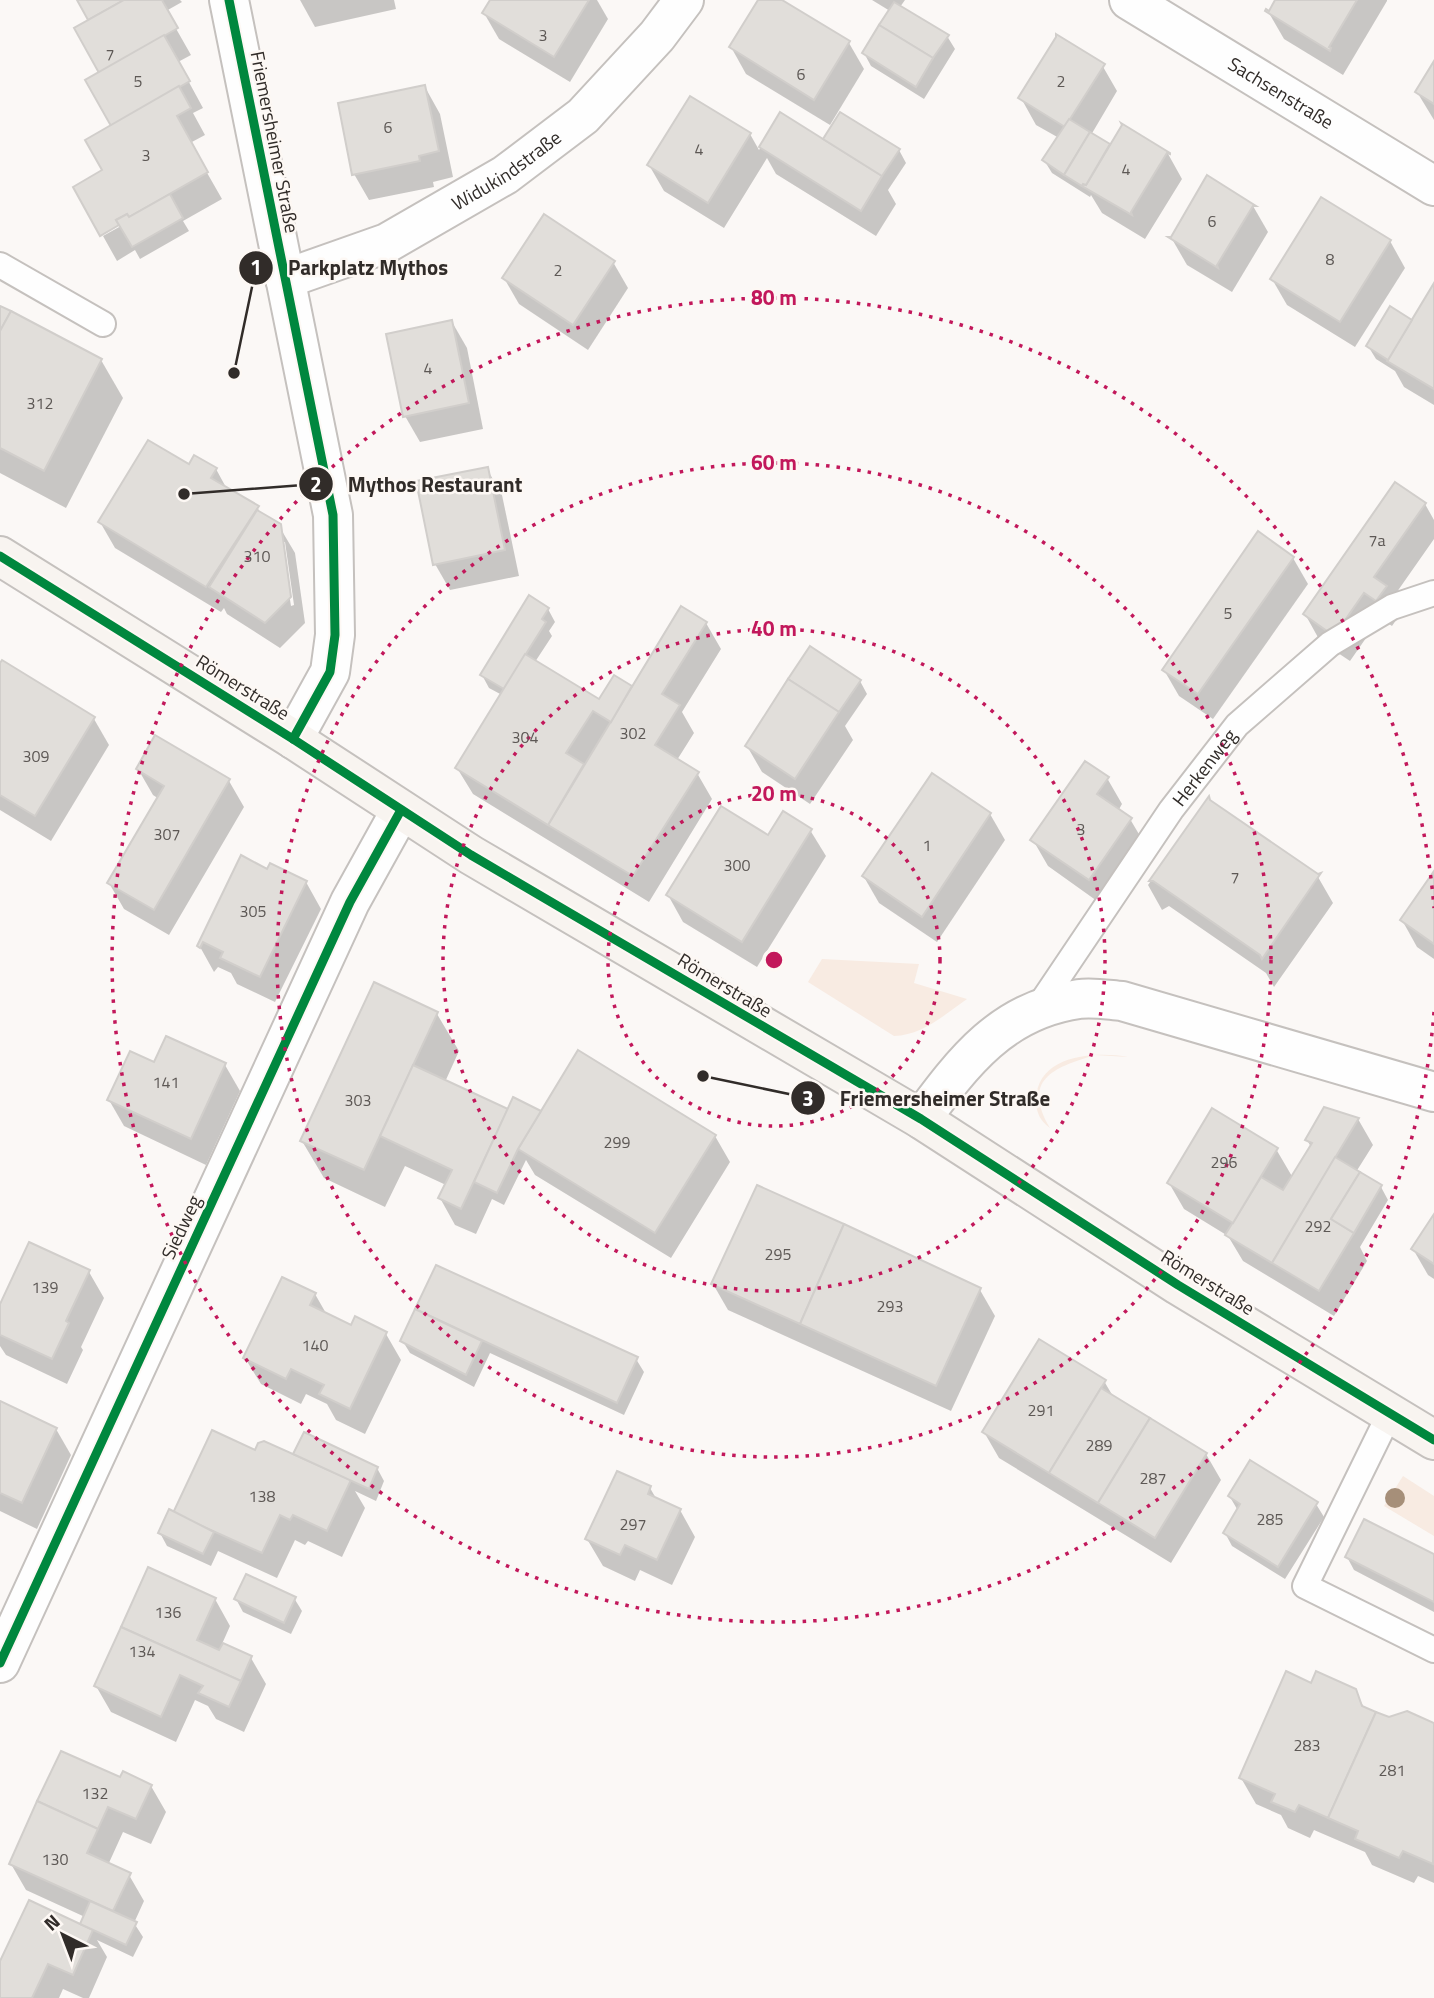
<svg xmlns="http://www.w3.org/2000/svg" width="1434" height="1998" font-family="'Titillium Web',sans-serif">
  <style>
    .green { fill: #f8ebe2 }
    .shadow { fill: #0003; fill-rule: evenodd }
    .building { fill: #e1deda; stroke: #d1cecb; stroke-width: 2 }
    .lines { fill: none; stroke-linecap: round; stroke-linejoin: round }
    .lane-casing { stroke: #c5c1be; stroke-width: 28 }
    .street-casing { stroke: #c5c1be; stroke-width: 42 }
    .secondary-casing { stroke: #c5c1be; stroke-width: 42 }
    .lane { stroke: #fefefe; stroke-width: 24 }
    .street { stroke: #fefefe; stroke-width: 38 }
    .secondary { stroke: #f8f4f0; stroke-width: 38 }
    .cycleway-casing { stroke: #fdf8f4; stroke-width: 13 }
    .cycleway { stroke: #00873e; stroke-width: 9 }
    .tree { fill: #a68f79 }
    .ring { fill: none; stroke: #c2185b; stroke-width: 3.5; stroke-dasharray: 3.5 7 }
    .labels { text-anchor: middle; stroke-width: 5; stroke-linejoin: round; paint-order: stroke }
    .number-label { font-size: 16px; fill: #5d5855 }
    .street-label { font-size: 19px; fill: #312c29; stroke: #fdf8f4 }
    .centre { fill: #c2185b; stroke: #fdf8f4; stroke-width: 3.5 }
    .ring-label { font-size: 21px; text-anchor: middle; font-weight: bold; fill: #c2185b; stroke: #fdf8f4; stroke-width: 5; stroke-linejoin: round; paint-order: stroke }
    .leader { fill: none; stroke: #312c29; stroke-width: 2.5 }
    .callout-dot { fill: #312c29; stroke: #fdf8f4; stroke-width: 2.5 }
    .mark-label { font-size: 21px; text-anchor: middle; font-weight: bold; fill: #fff }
    .callout-label { font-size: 21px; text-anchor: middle; font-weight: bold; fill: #312c29; stroke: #fdf8f4; stroke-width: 5; stroke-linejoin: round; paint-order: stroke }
  </style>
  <rect width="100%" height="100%" fill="#fbf8f6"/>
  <g class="green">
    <path d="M822 959 919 964 914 983 967 999C944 1015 923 1035 894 1036L808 982Z"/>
    <path d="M1095 1055C1052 1068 1022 1080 1050 1128 1040 1121 1036 1112 1036 1100 1037 1055 1094 1051 1128 1057Z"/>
    <polygon points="1403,1476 1434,1496 1434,1536 1384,1506"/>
  </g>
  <g class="shadow">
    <polygon points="79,0 180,0 182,2 166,11 191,55 178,62 203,108 193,113 205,135 190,143 222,199 183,221 189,231 140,259 135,250 117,261 103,236 121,226 104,171 113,126 91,20"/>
    <polygon points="394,0 396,9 315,27 300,0"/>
    <polygon points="492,0 597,0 608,19 570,82 499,39 484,13"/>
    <polygon points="760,0 778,0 849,43 864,69 830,125 746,74 731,47"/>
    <polygon points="872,0 905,0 900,7 947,36 955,49 924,99 871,66 864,53 890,11"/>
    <polygon points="1277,0 1387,0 1387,1 1343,75 1284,39 1269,13"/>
    <polygon points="1434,64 1434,120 1417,92"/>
    <polygon points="1102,65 1117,91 1091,135 1110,148 1167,152 1182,179 1145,239 1102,213 1091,195 1090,197 1052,173 1044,160 1059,138 1036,125 1021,98"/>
    <polygon points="425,87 440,114 453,177 433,182 434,187 369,200 354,174"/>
    <polygon points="780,115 829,145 899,150 906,163 888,190 896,204 876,236 776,174 767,158 724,228 664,191 649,165 750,134 759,150"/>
    <polygon points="1253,206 1268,232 1232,292 1187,265 1172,239"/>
    <polygon points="1390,241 1405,268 1355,347 1287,305 1272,279"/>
    <polygon points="613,262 628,288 588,350 519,304 504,278"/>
    <polygon points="1434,286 1434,405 1404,387 1395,371 1376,359 1368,346 1412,323"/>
    <polygon points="0,308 101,360 123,398 66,508 0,473"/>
    <polygon points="452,322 467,348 483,429 420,442 405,416"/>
    <path d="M189 466 216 469 228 491 257 507 261 514 279 526 295 553 305 623 280 648 227 614 224 608 221 612 115 548 100 522ZM281 542H285L294 605 291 606Z"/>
    <polygon points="487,469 502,495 519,576 450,590 435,564"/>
    <polygon points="1396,484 1425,504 1434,520 1434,539 1392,599 1401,613 1392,626 1380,618 1350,661 1320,641 1305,614"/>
    <polygon points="1293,558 1308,584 1213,719 1179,696 1164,670"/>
    <polygon points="548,609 555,622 549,631 552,636 535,662 599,702 614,677 633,689 706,623 721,649 682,712 694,733 677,760 697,773 712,799 649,902 473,794 457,768 502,695 489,688 482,675"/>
    <polygon points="3,662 94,719 109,745 51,841 0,810 0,667"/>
    <polygon points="860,681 867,694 845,726 853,740 810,804 762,772 747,746"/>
    <polygon points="138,769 229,781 244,807 169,935 124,909 109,883 159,799 153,795"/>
    <polygon points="1107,778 1122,804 1118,811 1130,819 1146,846 1104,906 1048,866 1033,840"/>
    <polygon points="1208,800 1318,877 1333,903 1274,987 1266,973 1169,906 1162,910 1148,885"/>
    <polygon points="990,814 1005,840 937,942 879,903 864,877"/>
    <polygon points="810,830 826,856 757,967 683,922 668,895 769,838"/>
    <polygon points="268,871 306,882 321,909 275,1002 237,984 231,973 218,967 214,972 199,945"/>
    <polygon points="1434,874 1434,959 1417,947 1402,920"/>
    <polygon points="437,1014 459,1051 445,1082 509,1112 540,1112 541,1114 715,1136 730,1162 671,1258 535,1175 526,1160 504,1205 492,1199 476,1234 455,1225 440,1198 446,1185 405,1166 385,1207 324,1178 302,1141"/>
    <polygon points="154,1064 225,1065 240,1091 206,1165 124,1126 109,1100"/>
    <polygon points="1358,1119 1373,1145 1356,1172 1381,1187 1388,1200 1360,1247 1367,1261 1334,1316 1243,1261 1228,1236 1184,1209 1169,1183 1276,1149 1293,1178 1311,1147 1307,1140"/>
    <polygon points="1434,1217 1434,1279 1428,1275 1413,1249"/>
    <polygon points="437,1267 636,1359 644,1372 624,1415 490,1353 474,1387 410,1353 402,1340"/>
    <polygon points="89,1272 104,1298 81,1347 83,1350 67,1384 6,1355 0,1346 0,1309"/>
    <polygon points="713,1284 980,1290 995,1316 951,1411 728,1310"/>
    <polygon points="315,1294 327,1315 352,1327 386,1334 401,1360 365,1434 336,1420 327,1404 306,1394 301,1404 261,1384 245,1358"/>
    <polygon points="1104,1381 1114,1398 1206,1454 1221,1480 1171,1563 999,1458 984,1432"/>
    <polygon points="0,1403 56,1429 71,1455 37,1529 0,1511"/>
    <polygon points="294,1456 377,1468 384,1481 376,1501 355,1491 365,1508 342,1557 308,1541 305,1545 295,1540 277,1578 218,1551 211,1566 167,1546 160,1533 174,1514"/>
    <polygon points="650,1488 657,1500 680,1510 695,1537 672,1585 640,1570 635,1581 603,1566 587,1539"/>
    <polygon points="1230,1497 1316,1504 1324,1517 1285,1579 1232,1546 1225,1533 1237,1509"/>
    <polygon points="1434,1556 1434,1612 1354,1570 1347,1557"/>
    <polygon points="294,1598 302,1611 291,1634 243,1612 236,1599"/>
    <polygon points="215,1599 230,1626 222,1644 251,1658 266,1684 244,1732 216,1719 208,1706 195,1700 176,1742 111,1712 96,1686"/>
    <polygon points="1312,1685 1354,1690 1365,1709 1389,1719 1407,1713 1434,1725 1434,1883 1418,1876 1414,1883 1372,1865 1365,1852 1314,1830 1310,1838 1288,1828 1281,1815 1256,1804 1241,1778"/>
    <polygon points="121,1780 151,1786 166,1812 151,1844 123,1832 108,1865 129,1875 144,1901 134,1923 143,1937 133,1957 97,1940 107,1957 89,1998 83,1998 63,1989 59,1998 0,1998 0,1963 81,1926 85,1917 26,1890 11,1864"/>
  </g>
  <g class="building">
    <polygon points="77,0 124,0 88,20"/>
    <polygon points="124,0 162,0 178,28 99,73 74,28"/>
    <polygon points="490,0 589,0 554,57 482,13"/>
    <polygon points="758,0 782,0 850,41 814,100 729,47"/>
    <polygon points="1275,0 1357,0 1329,47 1331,48 1330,51 1265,11 1266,9 1269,11"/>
    <polygon points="894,2 949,35 933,58 879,25"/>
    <polygon points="879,25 933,58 916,87 862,53"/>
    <polygon points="1056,34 1105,64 1065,127 1018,98 1056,37"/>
    <polygon points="164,35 190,81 111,126 85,80"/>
    <polygon points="1434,61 1434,104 1415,92"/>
    <polygon points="425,85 439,151 419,156 420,161 352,175 338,103"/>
    <polygon points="179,86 191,108 177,116 208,172 129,217 127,214 116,220 119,225 100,236 73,187 102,170 85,140"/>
    <polygon points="690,96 751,133 708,203 647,165"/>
    <polygon points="780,112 882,176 861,211 759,147"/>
    <polygon points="840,112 900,149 882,176 823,139"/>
    <polygon points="1069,119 1090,132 1064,175 1042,160"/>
    <polygon points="1121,123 1170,153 1170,154 1167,153 1131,212 1132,215 1082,186 1083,184 1086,185 1122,125"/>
    <polygon points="1090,132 1110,144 1086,185 1083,184 1082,186 1064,175"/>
    <polygon points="1207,175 1256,206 1253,206 1217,265 1218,268 1168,237 1171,237"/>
    <polygon points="170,194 183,218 132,247 116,220 127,214 129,217"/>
    <polygon points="1321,197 1391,240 1340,322 1270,279"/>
    <polygon points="544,214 615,261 573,325 502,278"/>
    <polygon points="1434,283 1434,389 1387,361"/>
    <polygon points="0,306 11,311 0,331"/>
    <polygon points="1390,306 1412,320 1388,360 1366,346"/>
    <polygon points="11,311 102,359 44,471 0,448 0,331"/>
    <polygon points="452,320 469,403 403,417 386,334"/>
    <polygon points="148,440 189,464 194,455 217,468 211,478 259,506 206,587 98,522"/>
    <polygon points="488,467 505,550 433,565 416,481"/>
    <polygon points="1395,482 1426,503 1374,577 1387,586 1376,601 1364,593 1334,636 1303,614"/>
    <polygon points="257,510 281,524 291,597 265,623 209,587"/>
    <polygon points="1258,531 1294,557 1198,694 1162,670"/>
    <polygon points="529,595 549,608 542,619 546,622 504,689 480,675"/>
    <polygon points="681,606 707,622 662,694 680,705 655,745 699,772 633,876 548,825"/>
    <polygon points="810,646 861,680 839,712 788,679"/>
    <polygon points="525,654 599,699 614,675 632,686 611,722 593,711 566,753 584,764 548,825 455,768"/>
    <polygon points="2,660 95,717 35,816 0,795 0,663"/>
    <polygon points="788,679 839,712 795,779 745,746"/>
    <polygon points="155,735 230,779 154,910 107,883 164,786 136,769"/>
    <polygon points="1085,761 1109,777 1097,794 1132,818 1089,880 1030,840"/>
    <polygon points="932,773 991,813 922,917 862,876"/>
    <polygon points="1209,796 1210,800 1318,874 1321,873 1262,959 1260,955 1153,881 1149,881"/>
    <polygon points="721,806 768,835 783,811 812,829 742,942 666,895"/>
    <polygon points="241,855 267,869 270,863 307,881 260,977 220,958 223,952 203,942 200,948 197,946"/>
    <polygon points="1434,871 1434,944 1400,920"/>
    <polygon points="374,982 438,1012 364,1170 300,1141"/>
    <polygon points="166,1036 226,1063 191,1139 107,1100 130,1051 154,1062"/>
    <polygon points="578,1050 716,1135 655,1233 518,1149"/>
    <polygon points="413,1065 508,1109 461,1209 438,1198 452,1170 380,1136"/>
    <polygon points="513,1097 541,1111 518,1149 497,1193 474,1182"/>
    <polygon points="1324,1107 1359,1118 1272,1263 1225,1235 1261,1177 1283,1190 1312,1143 1305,1140"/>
    <polygon points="1212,1108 1278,1148 1233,1223 1167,1183"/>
    <polygon points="1335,1157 1360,1172 1331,1219 1354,1233 1319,1291 1272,1263"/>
    <polygon points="1360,1172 1382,1185 1354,1233 1331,1219"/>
    <polygon points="757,1185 844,1224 800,1324 711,1284"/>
    <polygon points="1434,1214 1434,1264 1411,1249"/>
    <polygon points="844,1224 981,1288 936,1386 800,1324"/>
    <polygon points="29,1242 90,1270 66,1321 69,1323 52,1359 0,1335 0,1304"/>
    <polygon points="436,1265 638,1357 617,1403 415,1309"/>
    <polygon points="282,1277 316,1293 310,1305 351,1325 355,1316 387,1332 350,1409 319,1394 324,1385 291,1369 286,1379 243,1358"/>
    <polygon points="415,1309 482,1341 466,1375 400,1341"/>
    <polygon points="1039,1339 1106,1380 1049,1473 982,1432"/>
    <polygon points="1101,1388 1150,1418 1098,1503 1049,1473"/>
    <polygon points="0,1401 57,1428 22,1503 0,1493"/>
    <polygon points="1150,1418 1207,1453 1155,1538 1098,1503"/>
    <polygon points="212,1430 255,1450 258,1443 264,1441 351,1480 327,1531 293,1515 290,1520 280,1515 262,1553 173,1513"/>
    <polygon points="304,1432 378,1467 369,1489 293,1454"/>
    <polygon points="1250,1460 1318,1502 1278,1567 1223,1533 1240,1504 1228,1496"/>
    <polygon points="617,1471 651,1486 648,1494 681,1509 657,1560 625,1545 620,1555 585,1539"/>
    <polygon points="169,1509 214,1532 203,1554 158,1533"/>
    <polygon points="1364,1519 1434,1554 1434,1602 1345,1557"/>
    <polygon points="148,1567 216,1598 197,1640 219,1650 223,1643 252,1656 241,1681 121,1627"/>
    <polygon points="246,1574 296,1597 284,1623 234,1599"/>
    <polygon points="121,1627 241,1681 229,1707 198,1693 203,1686 180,1675 161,1717 94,1686"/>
    <polygon points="1286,1671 1311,1683 1316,1671 1356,1689 1362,1706 1376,1712 1328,1818 1299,1805 1295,1812 1271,1802 1275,1794 1239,1778"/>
    <polygon points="1407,1711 1434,1723 1433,1864 1403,1851 1399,1858 1355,1839 1358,1831 1328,1818 1376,1712 1389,1717"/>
    <polygon points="61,1751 120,1777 123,1771 152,1785 136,1819 108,1807 98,1829 37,1801"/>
    <polygon points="37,1801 98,1829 87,1853 131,1873 113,1911 9,1864"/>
    <polygon points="29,1900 93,1930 73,1975 48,1964 32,1998 0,1998 0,1961"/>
    <polygon points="90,1901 137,1922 126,1945 80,1924"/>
  </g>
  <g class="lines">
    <defs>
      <g id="lane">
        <polyline points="0,265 103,324"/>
        <path id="s1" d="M1037 1009 1171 810 1237 725 1330 644 1392 607 1434 593"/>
        <polyline points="1390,1413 1305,1586 1434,1650"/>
      </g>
      <g id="street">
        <polyline points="229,0 333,515 335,635 330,672 293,739"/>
        <path id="s2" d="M1129 0 1434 186"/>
        <path id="s3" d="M285 279 387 243 505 175 583 116 657 36 684 0"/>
        <path d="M921 1119C964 1061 1002 1010 1079 999 1093 997 1109 1000 1122 1001L1434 1092"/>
        <polyline points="0,1663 350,902 401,810"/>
      </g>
      <polyline id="secondary" points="0,556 293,739 471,855 921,1119 1178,1285 1434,1440"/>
    </defs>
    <use href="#lane" class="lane-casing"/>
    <use href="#street" class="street-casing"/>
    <use href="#secondary" class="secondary-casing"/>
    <use href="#lane" class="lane"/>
    <use href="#street" class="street"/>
    <use href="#secondary" class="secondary"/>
    <defs>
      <g id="cycleway">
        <polyline points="229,0 333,515 335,635 330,672 293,739"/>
        <polyline points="0,556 293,739 471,855 921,1119 1178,1285 1434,1440"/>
        <polyline points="0,1663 350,902 401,810"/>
      </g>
    </defs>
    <use href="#cycleway" class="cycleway-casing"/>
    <use href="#cycleway" class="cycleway"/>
  </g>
  <circle class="tree" cx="1395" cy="1498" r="10"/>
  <g class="ring">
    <circle cx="774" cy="960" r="166"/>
    <circle cx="774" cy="960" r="331"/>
    <circle cx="774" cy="960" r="497"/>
    <path d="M1434 1012A662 662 0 1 1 1434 908"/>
  </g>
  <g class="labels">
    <g class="number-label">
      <text x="543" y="41">3</text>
      <text x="110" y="60">7</text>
      <text x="801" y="80">6</text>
      <text x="138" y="87">5</text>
      <text x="1061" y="87">2</text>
      <text x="388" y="133">6</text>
      <text x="699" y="155">4</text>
      <text x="146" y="161">3</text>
      <text x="1126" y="175">4</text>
      <text x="1212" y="227">6</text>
      <text x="1330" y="265">8</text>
      <text x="558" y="276">2</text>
      <text x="428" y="374">4</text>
      <text x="40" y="409">312</text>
      <text x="1377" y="546">7a</text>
      <text x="257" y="562">310</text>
      <text x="1228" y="619">5</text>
      <text x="633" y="739">302</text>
      <text x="525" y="743">304</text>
      <text x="36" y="762">309</text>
      <text x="1081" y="835">3</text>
      <text x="167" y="840">307</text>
      <text x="927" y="851">1</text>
      <text x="737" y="871">300</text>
      <text x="1235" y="883">7</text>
      <text x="253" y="917">305</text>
      <text x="166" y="1088">141</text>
      <text x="358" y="1106">303</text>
      <text x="617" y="1148">299</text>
      <text x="1224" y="1168">296</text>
      <text x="1318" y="1232">292</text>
      <text x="778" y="1260">295</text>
      <text x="45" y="1293">139</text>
      <text x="890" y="1312">293</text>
      <text x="315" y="1351">140</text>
      <text x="1041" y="1416">291</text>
      <text x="1099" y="1451">289</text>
      <text x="1153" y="1484">287</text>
      <text x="262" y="1502">138</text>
      <text x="1270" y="1525">285</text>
      <text x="633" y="1530">297</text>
      <text x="168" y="1618">136</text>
      <text x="142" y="1657">134</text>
      <text x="1307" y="1751">283</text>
      <text x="1392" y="1776">281</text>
      <text x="95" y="1799">132</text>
      <text x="55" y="1865">130</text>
    </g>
    <g class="street-label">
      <text dy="7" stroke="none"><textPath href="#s2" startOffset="178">Sachsenstraße</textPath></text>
      <text transform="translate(275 142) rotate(79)" y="7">Friemersheimer Straße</text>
      <text dy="7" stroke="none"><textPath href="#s3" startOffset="248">Widukindstraße</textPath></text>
      <text transform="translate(243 687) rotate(32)" y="7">Römerstraße</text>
      <text dy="7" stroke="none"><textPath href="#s1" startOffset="294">Herkenweg</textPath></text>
      <text transform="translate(725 985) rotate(31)" y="7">Römerstraße</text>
      <text transform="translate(181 1227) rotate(-65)" y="7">Siedweg</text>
      <text transform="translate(1208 1282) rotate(32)" y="7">Römerstraße</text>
    </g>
  </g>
  <circle cx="774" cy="960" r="10" class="centre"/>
  <g class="ring-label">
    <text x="774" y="305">80 m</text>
    <text x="774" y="470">60 m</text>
    <text x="774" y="636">40 m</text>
    <text x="774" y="801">20 m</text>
  </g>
  <path class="leader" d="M234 373L256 268M184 494L316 484M703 1076L808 1098"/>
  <g class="callout-dot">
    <circle cx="234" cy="373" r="7"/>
    <circle cx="184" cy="494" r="7"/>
    <circle cx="703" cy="1076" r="7"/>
    <circle cx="256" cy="268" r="18"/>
    <circle cx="316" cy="484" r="18"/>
    <circle cx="808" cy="1098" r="18"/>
  </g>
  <g class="mark-label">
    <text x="256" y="275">1</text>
    <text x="316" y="492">2</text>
    <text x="808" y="1106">3</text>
  </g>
  <g class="callout-label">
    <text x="368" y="275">Parkplatz Mythos</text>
    <text x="435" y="492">Mythos Restaurant</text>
    <text x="945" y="1106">Friemersheimer Straße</text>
  </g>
  <g transform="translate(63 1935) rotate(318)" stroke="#fdf8f4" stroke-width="5" paint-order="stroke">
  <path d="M0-5L12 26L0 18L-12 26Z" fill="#312c29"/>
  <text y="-10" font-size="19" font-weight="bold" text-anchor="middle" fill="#312c29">N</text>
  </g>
</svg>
